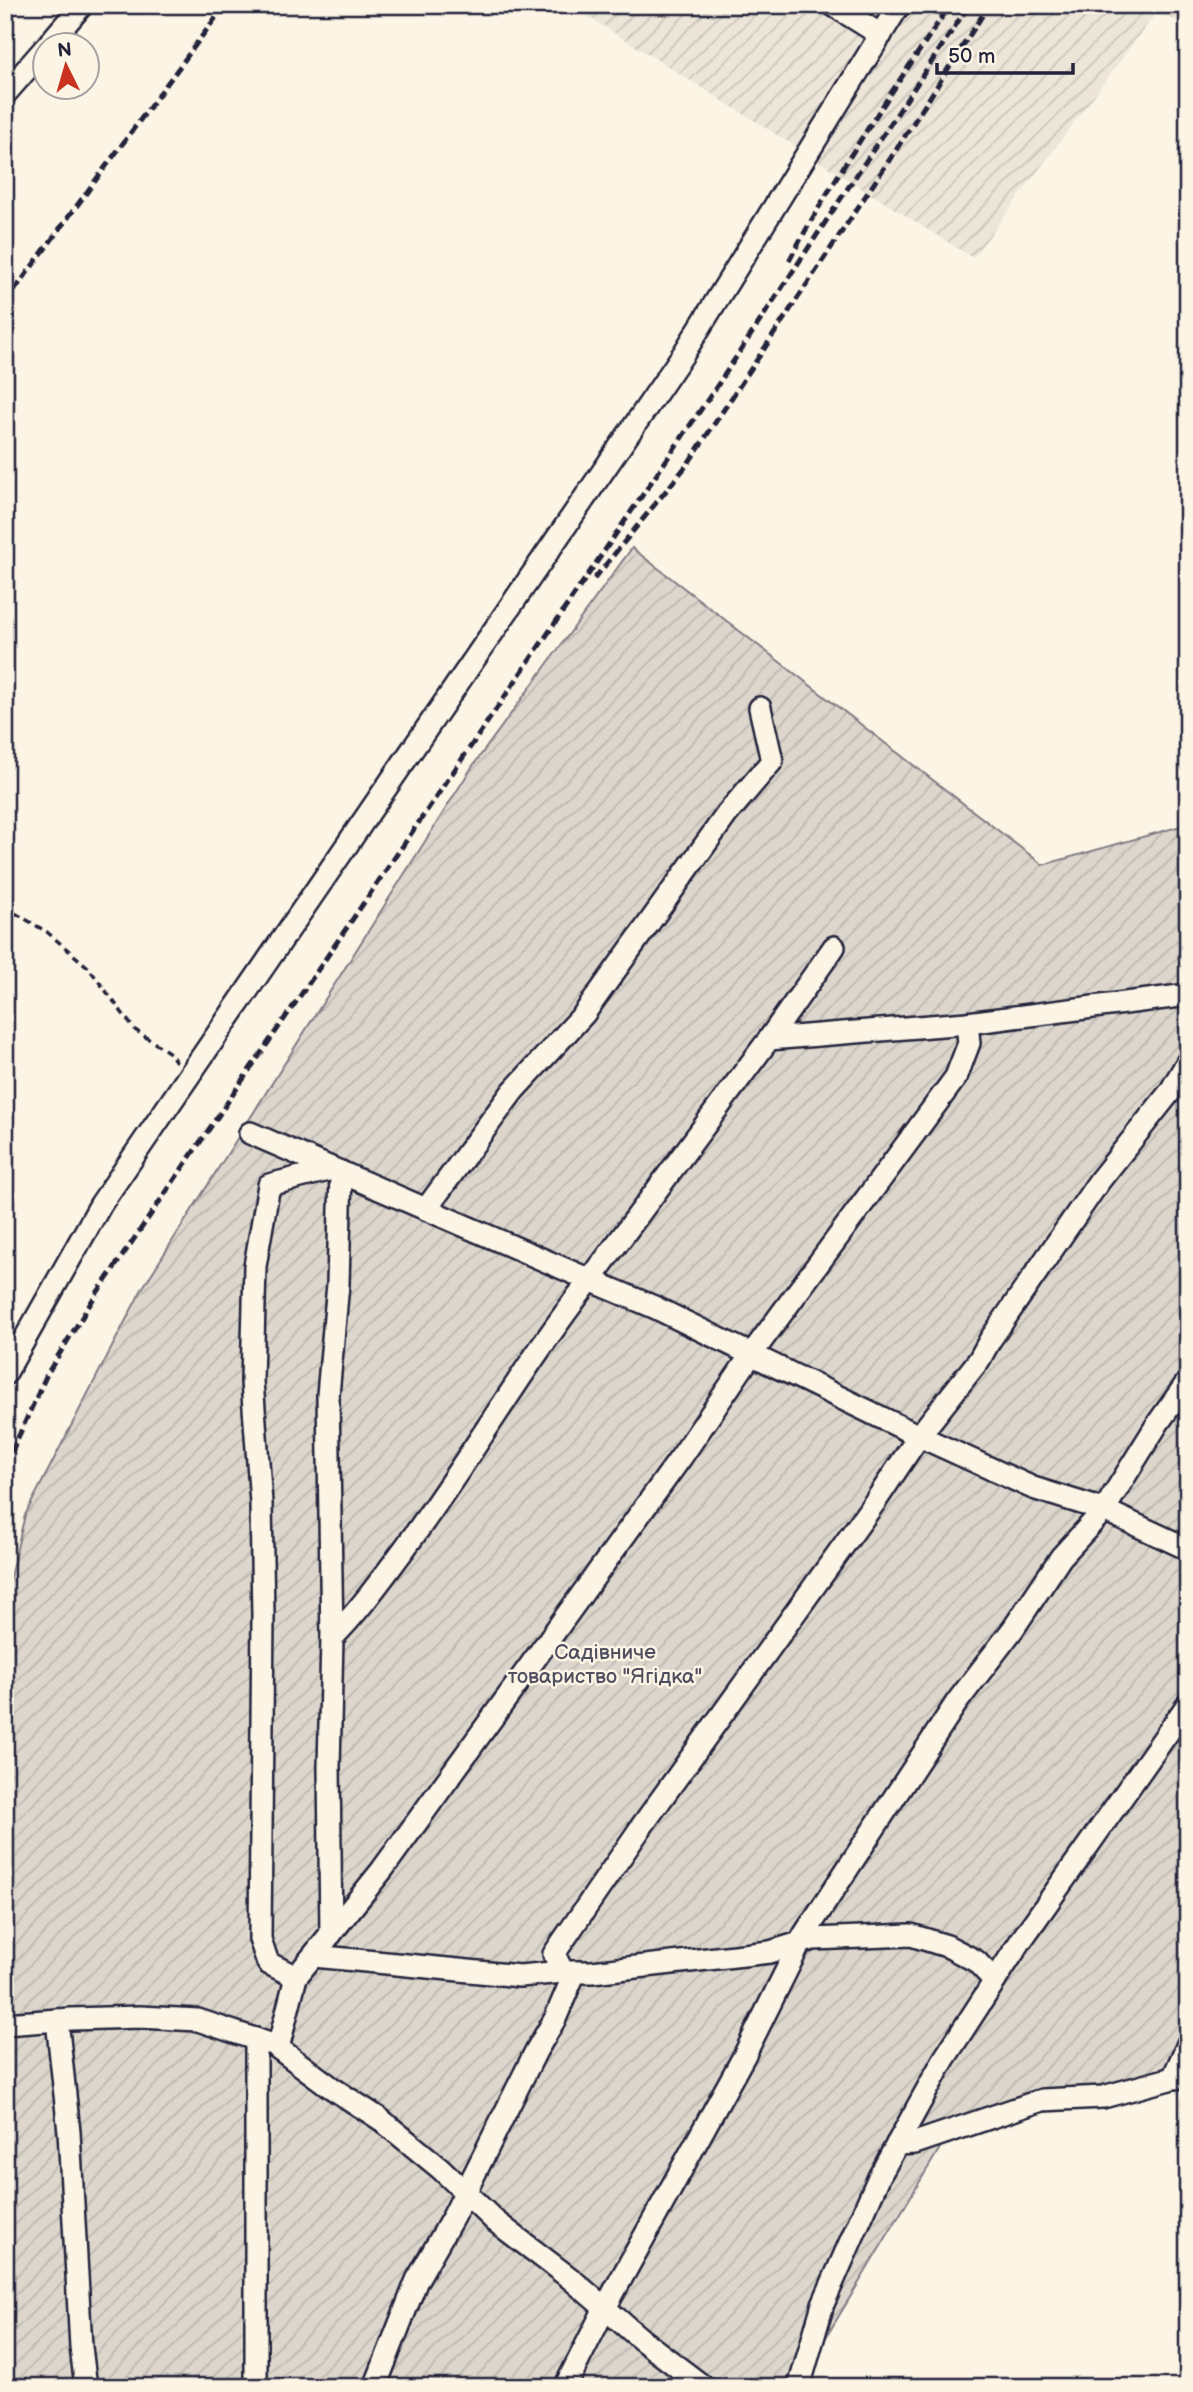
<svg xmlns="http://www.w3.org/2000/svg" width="1193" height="2392" font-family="'Balsamiq Sans',sans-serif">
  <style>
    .industrial { fill: url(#industrial-furrows) }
    .garden { fill: url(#garden-furrows); stroke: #7f7c84; stroke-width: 2 }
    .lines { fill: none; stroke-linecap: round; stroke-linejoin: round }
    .minor-casing { stroke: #22223b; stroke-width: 26 }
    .path { stroke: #22223b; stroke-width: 3.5; stroke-dasharray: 7 5; stroke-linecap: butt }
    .minor { stroke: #fcf5e5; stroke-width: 21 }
    .rail { stroke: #22223b; stroke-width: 5; stroke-dasharray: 10 5; stroke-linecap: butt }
    .labels { text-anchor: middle; stroke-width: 5; stroke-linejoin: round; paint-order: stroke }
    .park-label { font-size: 21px; fill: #504f5f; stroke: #fcf5e5 }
  </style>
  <defs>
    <pattern id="industrial-furrows" width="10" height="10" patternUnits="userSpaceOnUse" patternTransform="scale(1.75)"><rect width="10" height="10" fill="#ece5d8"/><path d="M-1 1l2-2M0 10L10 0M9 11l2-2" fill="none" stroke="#cac4ba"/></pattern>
    <pattern id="garden-furrows" width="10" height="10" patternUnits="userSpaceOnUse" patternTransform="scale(1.75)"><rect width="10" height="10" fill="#dcd6cc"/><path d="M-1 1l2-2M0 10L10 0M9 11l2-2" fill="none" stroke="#bcb7b0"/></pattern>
  </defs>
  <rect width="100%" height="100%" fill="#fcf5e5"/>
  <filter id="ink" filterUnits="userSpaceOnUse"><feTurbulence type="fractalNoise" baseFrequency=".0143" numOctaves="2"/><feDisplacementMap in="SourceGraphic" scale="14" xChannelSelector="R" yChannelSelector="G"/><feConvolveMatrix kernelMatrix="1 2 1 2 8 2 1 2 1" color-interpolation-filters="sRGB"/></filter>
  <g filter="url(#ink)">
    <polygon class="industrial" points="570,5 1188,5 1188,24 1155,14 973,258"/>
    <polygon class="garden" points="632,548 1043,865 1188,824 1188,2074 946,2138 796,2387 5,2387 5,1598 25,1515 142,1289 472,767"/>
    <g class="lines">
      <defs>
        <g id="minor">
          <polyline points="833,5 881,35"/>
          <polyline points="47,46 82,5"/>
          <polyline points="5,94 46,47"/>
          <polyline points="769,1039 834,947"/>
          <polyline points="250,1133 590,1280 769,1039 967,1023 1188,995"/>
          <polyline points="426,1209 513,1091 584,1014 727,814 772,761 760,708"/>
          <polyline points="5,1374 101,1204 684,353 899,5"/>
          <polyline points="332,1638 328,1395 338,1284 341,1172"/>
          <path d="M331 1934 329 1767 332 1638C356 1614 376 1587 396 1560 465 1469 520 1370 590 1280L654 1307 919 1436 1033 1488 1104 1510 1188 1549"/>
          <polyline points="314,1956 520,1976 563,1972"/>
          <polyline points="296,1977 268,1963 260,1939 263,1616 261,1503 252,1381 255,1266 269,1185 332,1169"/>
          <polyline points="995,1981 976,1961 947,1946 911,1935 813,1939 770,1952 592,1972 563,1972 554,1954 644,1823 877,1499 919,1436 979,1360 990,1340 1100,1180 1170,1092 1188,1061"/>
          <polyline points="57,2020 69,2132 81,2347 86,2387"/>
          <polyline points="5,2024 71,2019 140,2017 198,2020 267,2043"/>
          <polyline points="1173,2078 1188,2044"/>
          <polyline points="897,2144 915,2143 1042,2100 1103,2097 1173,2078 1188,2077"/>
          <polyline points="256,2387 256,2039"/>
          <polyline points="375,2387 417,2280 453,2217 536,2051 555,2019 575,1972"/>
          <polyline points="565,2387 605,2308 744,2056 804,1935 957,1702 1013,1629 1061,1557 1104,1510 1158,1423 1188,1381"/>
          <polyline points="704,2387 642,2340 571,2279 495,2221 441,2169 380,2119 332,2088 278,2048 296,1977 382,1870 682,1456 751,1355 956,1077 969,1043 967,1023"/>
          <polyline points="799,2387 823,2304 879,2177 944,2059 1022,1939 1188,1704"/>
        </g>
      </defs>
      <use href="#minor" class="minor-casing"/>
      <polyline class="path" points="5,907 47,932 88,967 135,1030 170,1053 176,1062"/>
      <use href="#minor" class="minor"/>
      <g class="rail">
        <path d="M789 261C836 172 894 89 950 5"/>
        <polyline points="5,303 225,5"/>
        <polyline points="594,579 687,465 896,150 989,5"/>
        <polyline points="5,1466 47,1374 95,1296 717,386 969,5"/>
      </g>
    </g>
  </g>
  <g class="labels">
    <g class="park-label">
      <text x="605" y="1659">Садівниче<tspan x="605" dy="24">товариство "Ягідка"</tspan></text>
    </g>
  </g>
  <rect width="1193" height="2392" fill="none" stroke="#fcf5e5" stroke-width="28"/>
  <rect x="14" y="14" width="1165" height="2364" fill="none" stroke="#22223b" stroke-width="2.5" filter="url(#ink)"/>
  <g transform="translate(66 66) rotate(355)"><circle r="33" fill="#fcf5e5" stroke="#a5a1a1" stroke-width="2"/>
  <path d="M0-5L12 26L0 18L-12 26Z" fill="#c8321e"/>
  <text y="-10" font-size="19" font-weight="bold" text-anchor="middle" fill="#22223b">N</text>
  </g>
  <path d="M937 63v10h136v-10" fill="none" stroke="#22223b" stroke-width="3.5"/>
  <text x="948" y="63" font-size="21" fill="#22223b" stroke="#fcf5e5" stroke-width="5" paint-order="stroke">50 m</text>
</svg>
